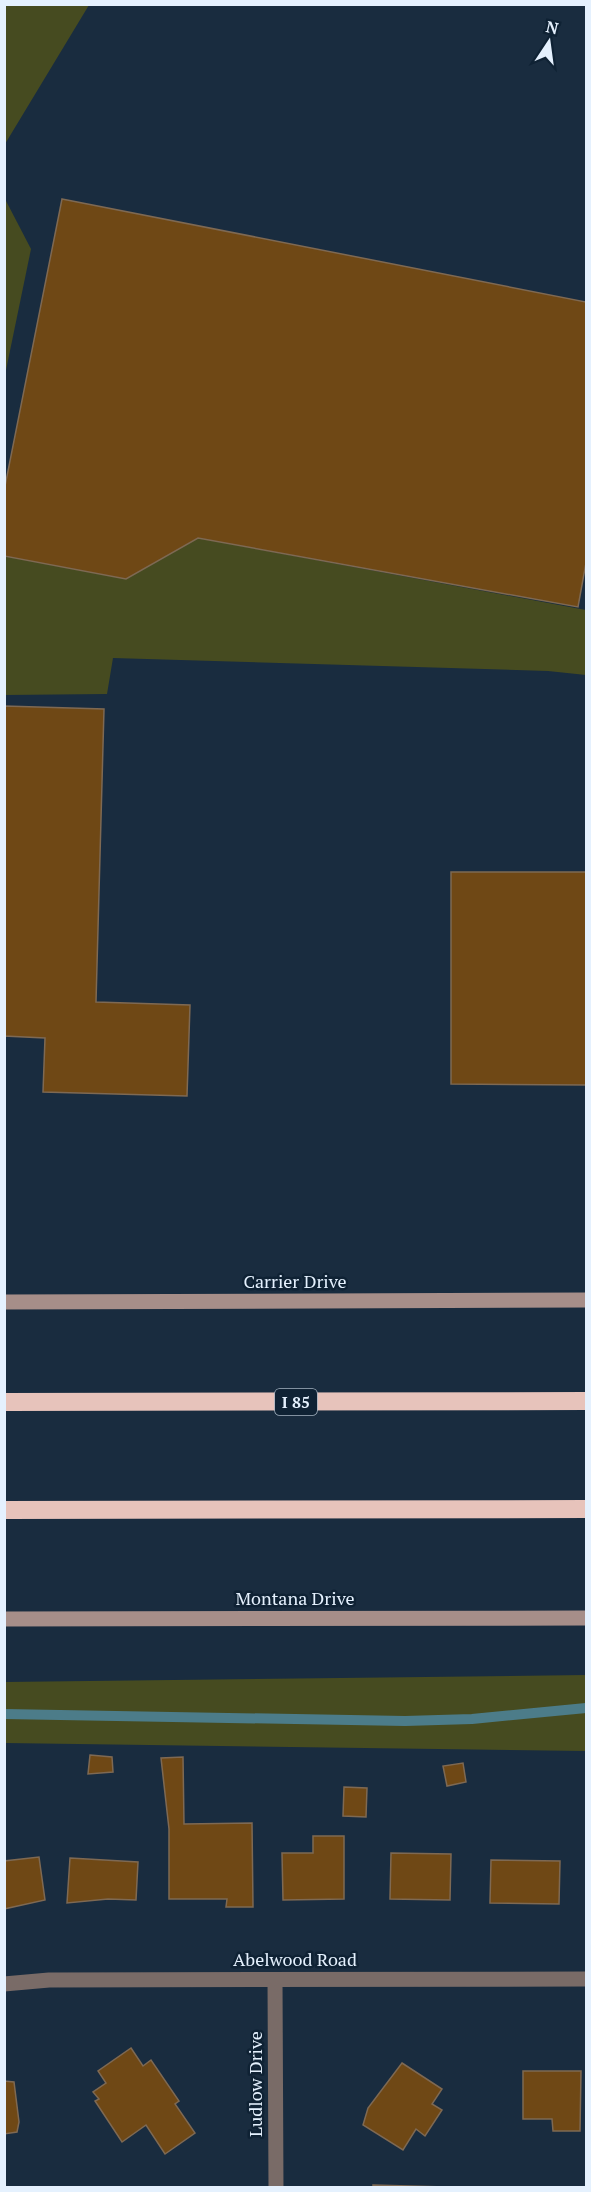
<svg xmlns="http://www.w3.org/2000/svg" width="591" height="2192" font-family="'PT Serif',serif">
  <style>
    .green { fill: #464b20 }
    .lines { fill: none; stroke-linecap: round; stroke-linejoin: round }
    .stream { stroke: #4c7c89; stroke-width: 10 }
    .building { fill: #6f4815; stroke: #7e6953; stroke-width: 1.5 }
    .street { stroke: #796b67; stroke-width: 15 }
    .secondary { stroke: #a68e89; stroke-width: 15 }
    .highway { stroke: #e7c3bb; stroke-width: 18 }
    .labels { text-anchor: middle; stroke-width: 5; stroke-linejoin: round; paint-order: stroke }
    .shield { fill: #0f2234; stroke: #a5b3c1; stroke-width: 1.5 }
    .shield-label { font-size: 16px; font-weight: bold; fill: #e5f1fe }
    .street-label { font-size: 18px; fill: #e5f1fe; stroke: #0f2234 }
  </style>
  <rect width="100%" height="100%" fill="#192c3f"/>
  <g class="green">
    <polygon points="5,4 89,5 5,144 5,151"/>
    <polygon points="5,199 31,249 5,375"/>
    <polygon points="198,538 586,610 586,675 548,671 113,658 107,694 5,695 4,556 126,579"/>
    <polygon points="586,1675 586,1751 5,1743 5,1682"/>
  </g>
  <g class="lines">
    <polyline class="stream" points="4,1714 405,1721 472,1719 586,1708"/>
  </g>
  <g class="building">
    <polygon points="62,199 586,302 586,563 578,607 198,538 126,579 4,556 4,491"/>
    <polygon points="4,706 104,709 96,1002 190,1005 187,1096 43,1092 45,1038 4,1036"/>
    <polygon points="451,872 586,872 586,1085 451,1084"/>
    <polygon points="90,1755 112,1757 113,1772 88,1774"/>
    <polygon points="183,1757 184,1824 252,1823 253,1907 226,1907 227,1899 169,1899 169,1829 161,1758"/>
    <polygon points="463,1763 466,1782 447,1786 443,1766"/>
    <polygon points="344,1787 367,1788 366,1817 343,1816"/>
    <polygon points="313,1836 344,1836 344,1899 283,1900 282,1853 313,1853"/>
    <polygon points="391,1853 451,1854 450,1900 390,1899"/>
    <polygon points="39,1857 45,1900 4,1909 4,1861"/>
    <polygon points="70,1858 138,1862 136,1900 108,1899 67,1903"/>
    <polygon points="491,1860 560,1861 559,1904 490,1903"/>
    <polygon points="131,2048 143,2066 151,2060 179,2101 175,2104 195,2133 165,2154 146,2125 122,2142 95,2101 99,2099 93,2092 106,2083 98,2071"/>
    <polygon points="402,2063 442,2089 432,2104 442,2110 425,2136 416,2129 403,2150 363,2125 368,2108"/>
    <polygon points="523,2071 581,2071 580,2131 553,2131 552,2119 523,2119"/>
    <polygon points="4,2081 14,2082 19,2122 17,2132 4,2134"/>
    <polygon points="373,2185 445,2187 445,2188 373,2188"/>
  </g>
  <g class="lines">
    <g class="street">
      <polyline points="275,1980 276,2188"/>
      <polyline points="4,1984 49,1980 586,1979"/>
    </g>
    <g class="secondary">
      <polyline points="4,1302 586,1300"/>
      <polyline points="4,1619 586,1618"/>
    </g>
    <g class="highway">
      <polyline points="4,1402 586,1401"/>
      <polyline points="4,1510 586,1509"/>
    </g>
  </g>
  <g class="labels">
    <rect class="shield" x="275" y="1389" width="42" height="26" rx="4.5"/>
    <g class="shield-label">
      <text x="296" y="1408">I 85</text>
    </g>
    <g class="street-label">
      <text x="295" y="1288">Carrier Drive</text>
      <text x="295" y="1605">Montana Drive</text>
      <text x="295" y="1966">Abelwood Road</text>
      <text transform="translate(256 2084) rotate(-90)" y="6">Ludlow Drive</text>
    </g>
  </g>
  <rect width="591" height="2192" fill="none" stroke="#e5f1fe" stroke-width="12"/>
  <g transform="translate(549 42) rotate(13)" stroke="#0f2234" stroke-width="4.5" paint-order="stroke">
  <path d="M0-4.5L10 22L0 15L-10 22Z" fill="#e5f1fe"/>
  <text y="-9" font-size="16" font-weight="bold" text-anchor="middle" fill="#e5f1fe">N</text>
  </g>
</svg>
